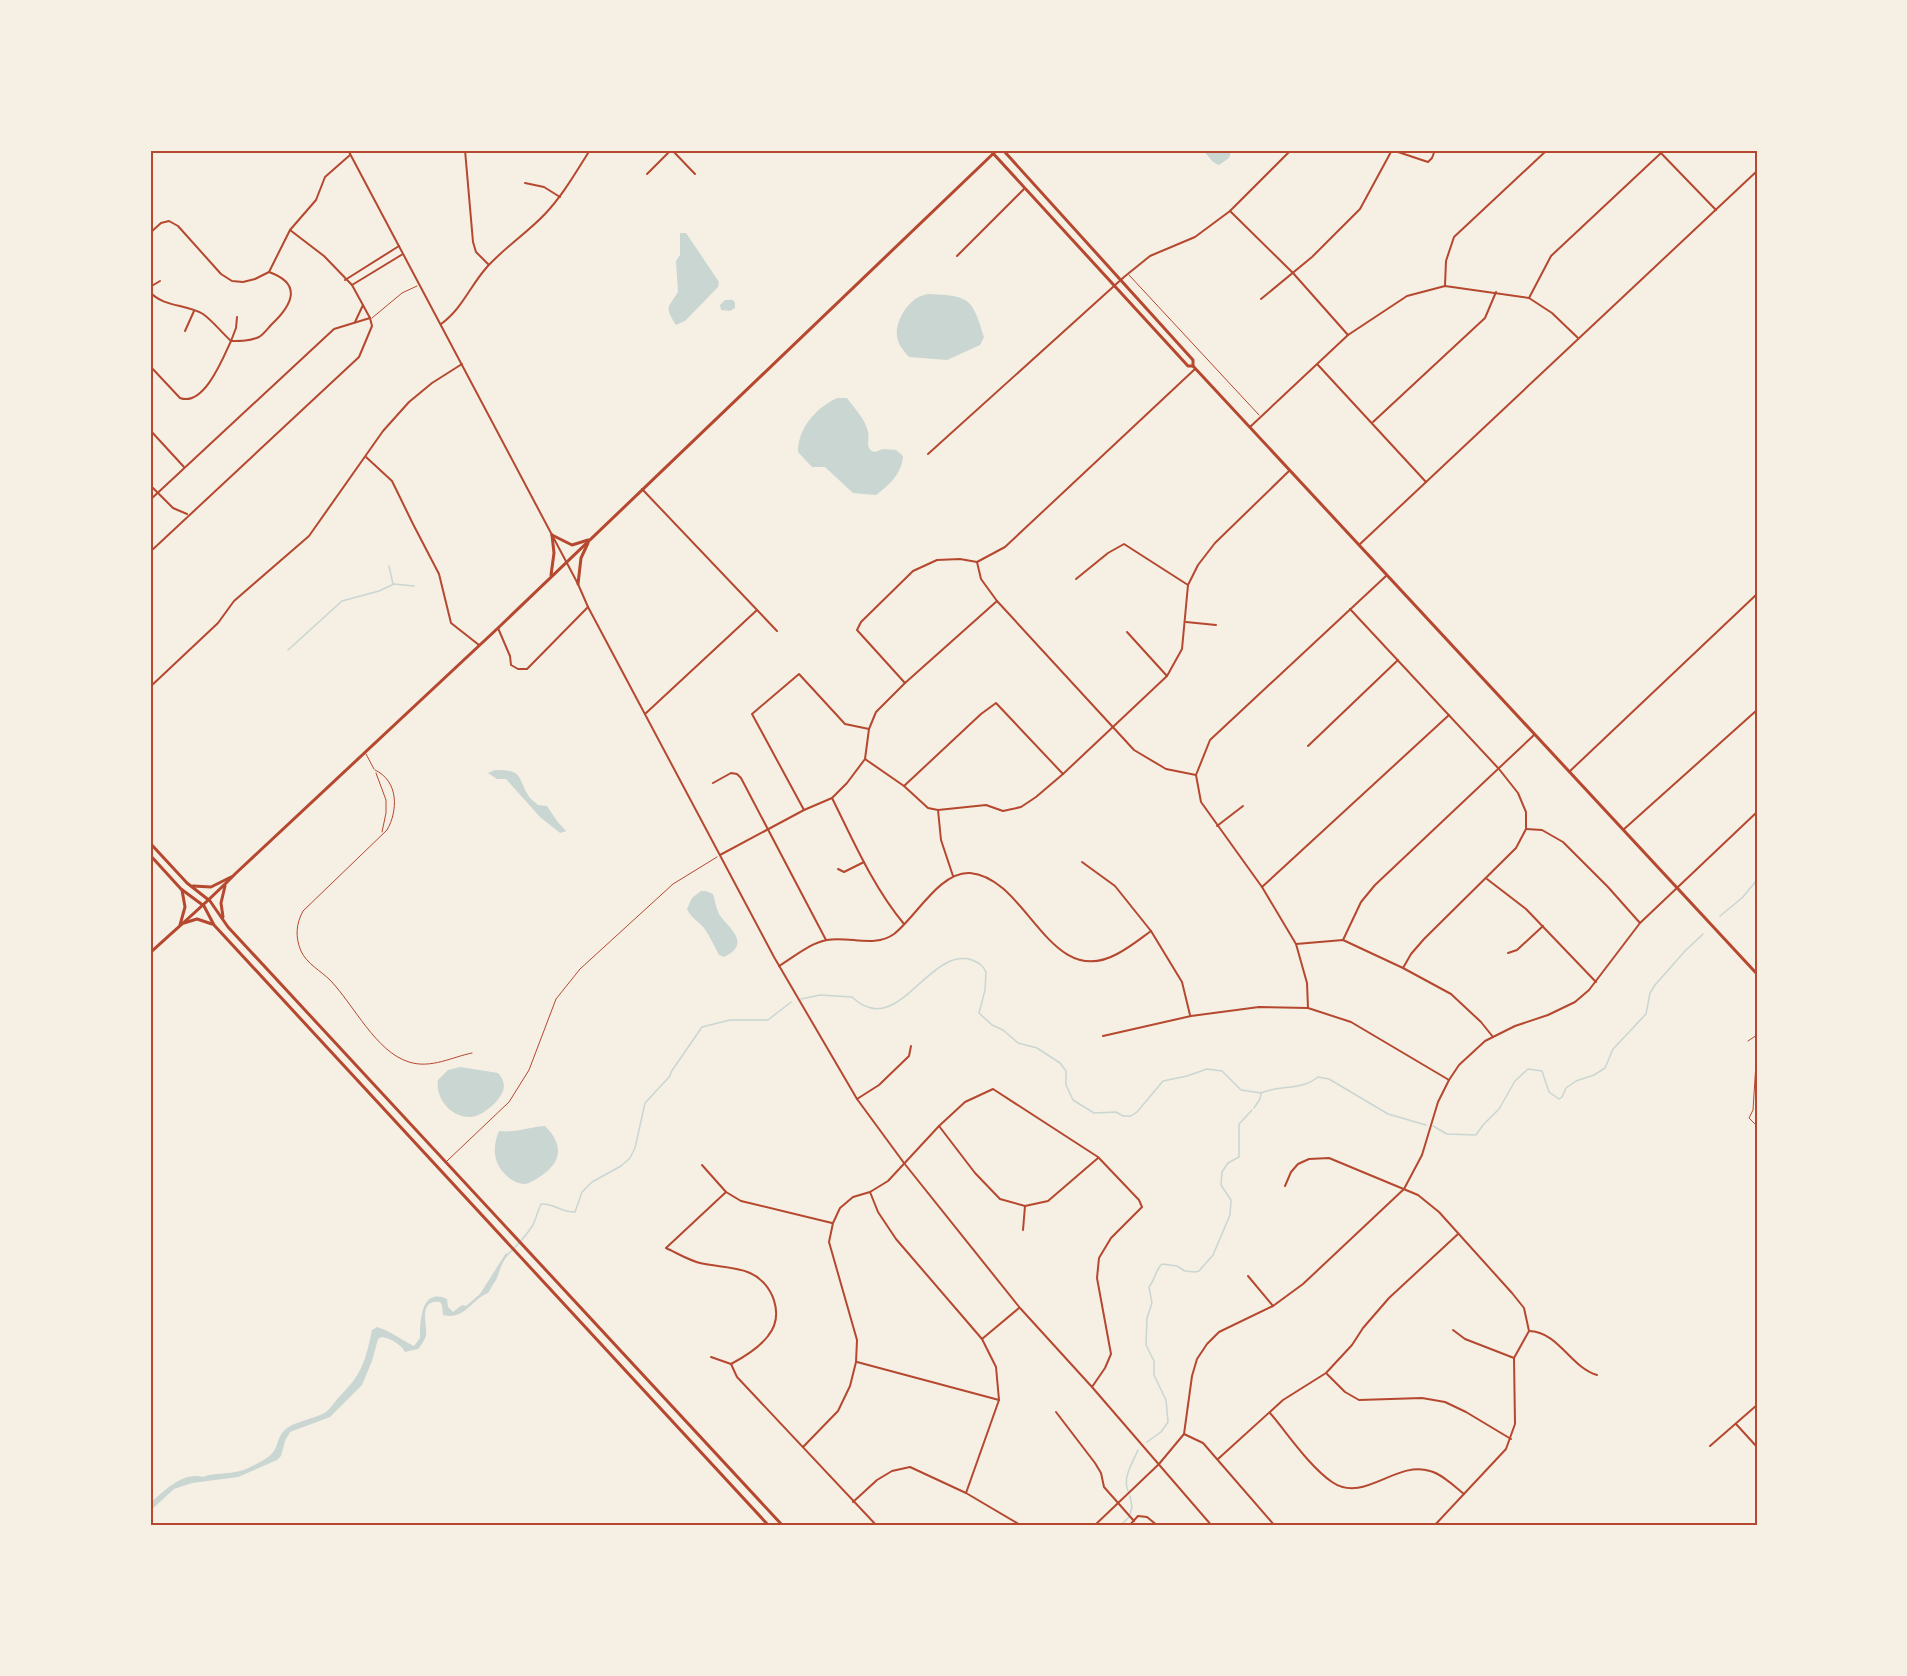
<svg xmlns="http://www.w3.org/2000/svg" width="1907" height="1676" font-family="'Fira Sans',sans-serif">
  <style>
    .water { fill: #c9d6d2 }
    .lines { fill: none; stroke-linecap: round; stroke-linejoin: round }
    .stream { stroke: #c9d6d2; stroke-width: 1.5 }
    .service { stroke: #b5482f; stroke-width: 1 }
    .minor { stroke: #b5482f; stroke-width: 2 }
    .tertiary { stroke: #b5482f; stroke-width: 2 }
    .secondary { stroke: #b5482f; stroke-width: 3 }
    .neatline { fill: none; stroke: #b5482f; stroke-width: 2 }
  </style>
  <rect width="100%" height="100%" fill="#f6efe4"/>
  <g class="water">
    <polygon points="1203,150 1230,150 1231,152 1229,158 1219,165 1213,162"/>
    <path d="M680 233H686L719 282 718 287 685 321 676 325C664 306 668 308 678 292L676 261 680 255Z"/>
    <path d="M929 294C970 296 972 298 984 337L980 345 947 360 909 357C904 351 898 345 897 336 895 319 911 295 929 294Z"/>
    <polygon points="725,300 733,300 735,303 735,308 730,311 721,310 720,305"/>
    <path d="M837 398H847C854 408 866 420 868 432 870 441 864 449 875 452L883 449 896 450 903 456C902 474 888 486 876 495L853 493 825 467H812L798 452C798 428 816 408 837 398Z"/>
    <path d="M495 770C523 770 517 776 528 795 530 799 535 802 538 805L547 806 557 821 566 831 560 833 540 817 506 779H497L488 773Z"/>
    <path d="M701 891H706L713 894C715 901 716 908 719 914 726 926 754 943 724 957L719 955C714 946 710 936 704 928 698 921 691 918 687 909L692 898Z"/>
    <path d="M460 1067 498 1073C500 1075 502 1078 503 1081 509 1095 484 1116 471 1117 451 1118 435 1098 438 1080L448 1070Z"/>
    <path d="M545 1126C563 1144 563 1161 541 1176 536 1179 531 1183 525 1184 518 1184 513 1181 508 1177 493 1164 492 1148 499 1131 515 1133 529 1127 545 1126Z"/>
    <path d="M506 1253 508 1255C501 1263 500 1271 496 1280 493 1284 491 1288 488 1293 472 1299 464 1321 443 1315L442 1305 440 1302C417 1299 428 1326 426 1336 424 1341 421 1346 418 1349L405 1352C402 1345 390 1338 382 1337L378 1339 372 1361 362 1385 330 1417 290 1432 285 1441 281 1456 277 1460 238 1477 192 1483 174 1489 150 1511V1503C164 1491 183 1471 203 1477 212 1473 225 1474 235 1472 243 1471 253 1466 260 1462 284 1450 272 1440 287 1428 297 1421 314 1419 326 1412 330 1409 334 1403 338 1398 362 1374 365 1363 372 1330L377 1327C391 1331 401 1340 414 1346L420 1338C420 1321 421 1287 447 1299L448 1307 453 1312 462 1305 466 1306 480 1294Z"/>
  </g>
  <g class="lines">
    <g class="stream">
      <polyline points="389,566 393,584"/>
      <polyline points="288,650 342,601 379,591 394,584 414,586"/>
      <polyline points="1720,916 1742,898 1757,880"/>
      <path d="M801 999 820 995 852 997C898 1041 928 946 972 960 979 963 983 965 986 972L985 990 979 1013 992 1025 1003 1030 1018 1043 1037 1048 1060 1063 1066 1071V1085L1073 1100 1094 1113 1116 1112 1123 1116H1131L1137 1112 1163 1081 1187 1076 1207 1069 1222 1071 1241 1090 1261 1093C1277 1085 1301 1091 1318 1077L1329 1079 1388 1114 1426 1125"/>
      <polyline points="1254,1108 1260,1099 1261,1093"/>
      <polyline points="1433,1126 1447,1134 1476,1135 1483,1125 1499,1109 1515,1081 1528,1069 1542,1071 1549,1092 1559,1099 1562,1097 1566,1088 1576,1081 1594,1075 1605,1068 1613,1049 1646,1014 1650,993 1655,985 1685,951 1703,934"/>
      <path d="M507 1255C517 1246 524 1238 531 1228 536 1221 537 1212 541 1204 554 1203 562 1213 575 1212L582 1192 592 1182 621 1166 630 1158 635 1148 645 1103 670 1076 671 1072 702 1027 730 1020H768L791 1002"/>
      <path d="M1147 1442 1161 1432 1168 1422 1166 1400 1154 1375V1361L1146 1345 1147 1318 1152 1303 1149 1287C1155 1279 1156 1269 1162 1264L1177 1266 1185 1271 1195 1272 1199 1271 1213 1255 1230 1215 1231 1200 1221 1185 1222 1172 1228 1163 1239 1157V1124L1252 1110"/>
      <path d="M1128 1491C1122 1478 1133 1462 1138 1450"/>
      <polyline points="1130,1514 1132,1507 1130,1496"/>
      <polyline points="1120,1526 1129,1517"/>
    </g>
    <g class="service">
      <polyline points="1129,275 1259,415"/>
      <polyline points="372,318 402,293 417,286"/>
      <polyline points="366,754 374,769"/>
      <path d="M375 770C399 781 398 811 387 830L303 911C296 924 295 937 301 951 307 964 321 971 330 980 354 1005 376 1052 409 1062 431 1069 452 1057 472 1053"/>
      <polyline points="376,773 386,800 386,813 382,832"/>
      <polyline points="1748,1041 1757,1035"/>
      <polyline points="1757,1047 1753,1110 1749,1118 1757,1126"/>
      <polyline points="447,1161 509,1102 529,1070 556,999 580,969 673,884 717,857"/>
    </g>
    <g class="minor">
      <polyline points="465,150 473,242 476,252 488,264"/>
      <polyline points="672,150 695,174"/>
      <polyline points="1392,150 1428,162 1432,158 1435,150"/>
      <polyline points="1658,150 1716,210"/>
      <polyline points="647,174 671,150"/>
      <polyline points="525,183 544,187 560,197"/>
      <polyline points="1230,211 1293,273 1348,335"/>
      <polyline points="150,233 161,223 169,221 178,226 221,274 232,281 243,282 255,279 269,272 290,230 316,200 325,177 350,155"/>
      <polyline points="957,256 1025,188"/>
      <polyline points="345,280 399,246"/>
      <polyline points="352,285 403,254"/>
      <polyline points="1445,285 1446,261 1454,237 1547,150"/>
      <polyline points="150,287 160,281"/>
      <path d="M150 292C163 307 186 304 203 314 213 321 222 333 231 341L236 328 237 317"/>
      <polyline points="1529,298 1551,256 1661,153"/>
      <polyline points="1261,299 1312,257 1360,209 1392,150"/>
      <polyline points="1757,304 1757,307"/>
      <polyline points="355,322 363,305"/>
      <path d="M441 324C462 309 470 286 487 267 504 248 527 233 545 214 563 195 576 172 590 150"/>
      <polyline points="185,331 194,311"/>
      <polyline points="1318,365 1426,482"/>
      <path d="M150 366 180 398C204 407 223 358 231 341 241 341 250 341 259 337 264 334 268 328 272 324 292 305 303 284 269 272"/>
      <polyline points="1373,422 1485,318 1496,292"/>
      <polyline points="1250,427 1348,335 1407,296 1445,286 1529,298 1552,313 1578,338"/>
      <polyline points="150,430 184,467"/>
      <polyline points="928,454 1124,277 1150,256 1195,237 1230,211 1291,150"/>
      <polyline points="366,457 392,481 413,524 439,574 451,623 479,645"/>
      <polyline points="150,485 173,508 187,514"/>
      <polyline points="642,489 777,631"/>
      <polyline points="150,500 334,329 370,318"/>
      <polyline points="150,552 359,357 372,326 370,318 352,285 324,256 290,230"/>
      <polyline points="977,562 981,579 997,601 1134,750 1166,769 1196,775"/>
      <polyline points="1076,579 1108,553 1124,544 1188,585"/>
      <polyline points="1350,609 1499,769 1518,793 1526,812 1526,829 1516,848 1424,939 1411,954 1403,968"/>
      <polyline points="1186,622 1216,625"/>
      <polyline points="498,628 510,656 511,665 518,669 527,669 588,607"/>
      <polyline points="1127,632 1167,676"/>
      <polyline points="905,683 857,630 861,622 913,571 937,560 960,559 977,562 1005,547 1195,369"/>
      <polyline points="150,687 218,623 234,601 309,536 383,431 409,402 432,383 462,364"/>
      <polyline points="645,714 757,610"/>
      <polyline points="1308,746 1398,660"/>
      <polyline points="865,759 904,786 928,808 938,810 986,805 1003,811 1021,807 1036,797 1063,774 1167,676 1182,649 1188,585 1198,565 1215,543 1289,471"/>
      <polyline points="1569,772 1757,594"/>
      <polyline points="713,783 731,773 737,774 741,778 826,940"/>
      <polyline points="904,786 981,714 996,703 1063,774"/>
      <path d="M832 798C853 840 873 887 904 924"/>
      <polyline points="804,810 752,714 799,674 845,724 869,729"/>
      <polyline points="938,810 941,840 953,876"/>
      <polyline points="1217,826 1243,806"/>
      <polyline points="1526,829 1542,830 1563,842 1608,887 1640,923"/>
      <polyline points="1623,830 1757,710"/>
      <polyline points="720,855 804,810 832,798 847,783 865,759 869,729 876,712 905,683 997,601"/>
      <polyline points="1082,862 1115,886 1151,931 1182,982 1190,1015"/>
      <polyline points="838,869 844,872 864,862"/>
      <polyline points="1487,879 1526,909 1596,982"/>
      <polyline points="1262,887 1449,715"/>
      <polyline points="1343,940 1361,902 1375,885 1534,735"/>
      <polyline points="1296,944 1343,940 1403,968 1451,994 1481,1022 1493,1037"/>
      <polyline points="1508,953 1517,950 1543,926"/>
      <path d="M779 966C794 957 810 943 827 940 849 936 875 948 894 934 916 917 940 871 970 873 1028 878 1049 991 1117 954 1129 948 1140 939 1151 931"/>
      <polyline points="1308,1008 1307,983 1296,944 1262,887 1201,802 1196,775 1210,740 1386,576"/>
      <polyline points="1103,1036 1191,1016 1259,1007 1308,1008 1351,1022 1449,1080"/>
      <polyline points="857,1099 879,1085 909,1056 911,1046"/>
      <polyline points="939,1126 975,1173 1000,1199 1025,1206 1048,1201 1098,1158"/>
      <polyline points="702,1165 726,1192 741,1201 832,1223"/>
      <polyline points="1285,1186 1291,1172 1298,1164 1309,1159 1329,1158 1418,1195 1439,1212 1512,1293 1524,1308 1529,1331"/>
      <path d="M726 1192 666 1248C677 1253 688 1260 700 1263 716 1267 735 1266 750 1273 773 1283 785 1315 768 1336 759 1348 744 1357 731 1364"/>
      <polyline points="870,1192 878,1212 896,1239 982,1339 996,1367 999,1400 966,1493"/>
      <polyline points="1023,1230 1025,1206"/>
      <polyline points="1248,1276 1273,1306"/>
      <polyline points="1453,1330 1465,1339 1514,1358"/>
      <path d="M1529 1331C1559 1332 1570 1367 1597 1375"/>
      <polyline points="982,1339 1019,1308"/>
      <polyline points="711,1357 731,1364 737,1377 877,1526"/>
      <polyline points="857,1362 999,1400"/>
      <polyline points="1327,1374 1345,1392 1359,1400 1422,1398 1445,1402 1466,1412 1511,1439"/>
      <polyline points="1056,1412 1095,1463 1101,1473 1104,1487 1134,1521"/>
      <path d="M1270 1413C1288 1434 1309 1466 1332 1482 1364 1504 1396 1460 1430 1471 1442 1474 1454 1486 1464 1494"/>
      <polyline points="1736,1424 1757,1447"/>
      <polyline points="1184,1434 1203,1443 1275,1526"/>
      <polyline points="1710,1446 1757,1405"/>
      <polyline points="803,1447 838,1411 850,1386 856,1362 857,1340 829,1242 833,1223 840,1208 853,1197 870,1192 888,1181 939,1126 965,1102 993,1089 1098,1157 1139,1200 1142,1207 1111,1238 1099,1258 1097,1278 1111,1354 1105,1368 1092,1387"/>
      <polyline points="1218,1459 1283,1400 1326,1373 1352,1345 1363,1328 1389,1298 1458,1234"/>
      <polyline points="853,1502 877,1480 892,1471 910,1467 966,1493 1022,1526"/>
      <polyline points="1094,1526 1159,1464 1184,1434 1192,1376 1197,1359 1207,1344 1219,1332 1273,1306 1303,1284 1404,1189 1422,1155 1438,1102 1449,1080 1459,1065 1485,1041 1515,1026 1548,1015 1575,1002 1589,990 1640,923 1757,812"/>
      <polyline points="1129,1526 1138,1516 1147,1517 1158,1526"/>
      <polyline points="1434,1526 1506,1449 1515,1424 1514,1358 1529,1331"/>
    </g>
    <g class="tertiary">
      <polyline points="348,150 578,584 588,607 774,957 857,1099 904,1163 1020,1308 1092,1387 1212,1526"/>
      <polyline points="1359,545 1757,171"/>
    </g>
    <g class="secondary">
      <polyline points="990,150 1188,366 1193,366 1757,974"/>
      <polyline points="1003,150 1193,360 1193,366"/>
      <polyline points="552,535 572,545 588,540"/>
      <polyline points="551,575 554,553 552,535"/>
      <polyline points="578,584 581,558 588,543"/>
      <polyline points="150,843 187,883 210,901 228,927 783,1526"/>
      <polyline points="150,855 181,889 204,906 214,925 769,1526"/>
      <polyline points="193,886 211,887 231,877"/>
      <polyline points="223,917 221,903 225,886"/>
      <polyline points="184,923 197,919 212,924"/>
      <polyline points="180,925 185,907 182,890"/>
      <path d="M150 953C179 926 208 902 235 874L498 628 997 150"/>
    </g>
  </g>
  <rect width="1907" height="1676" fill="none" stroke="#f6efe4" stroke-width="303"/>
  <rect x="152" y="152" width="1604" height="1372" class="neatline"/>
</svg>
